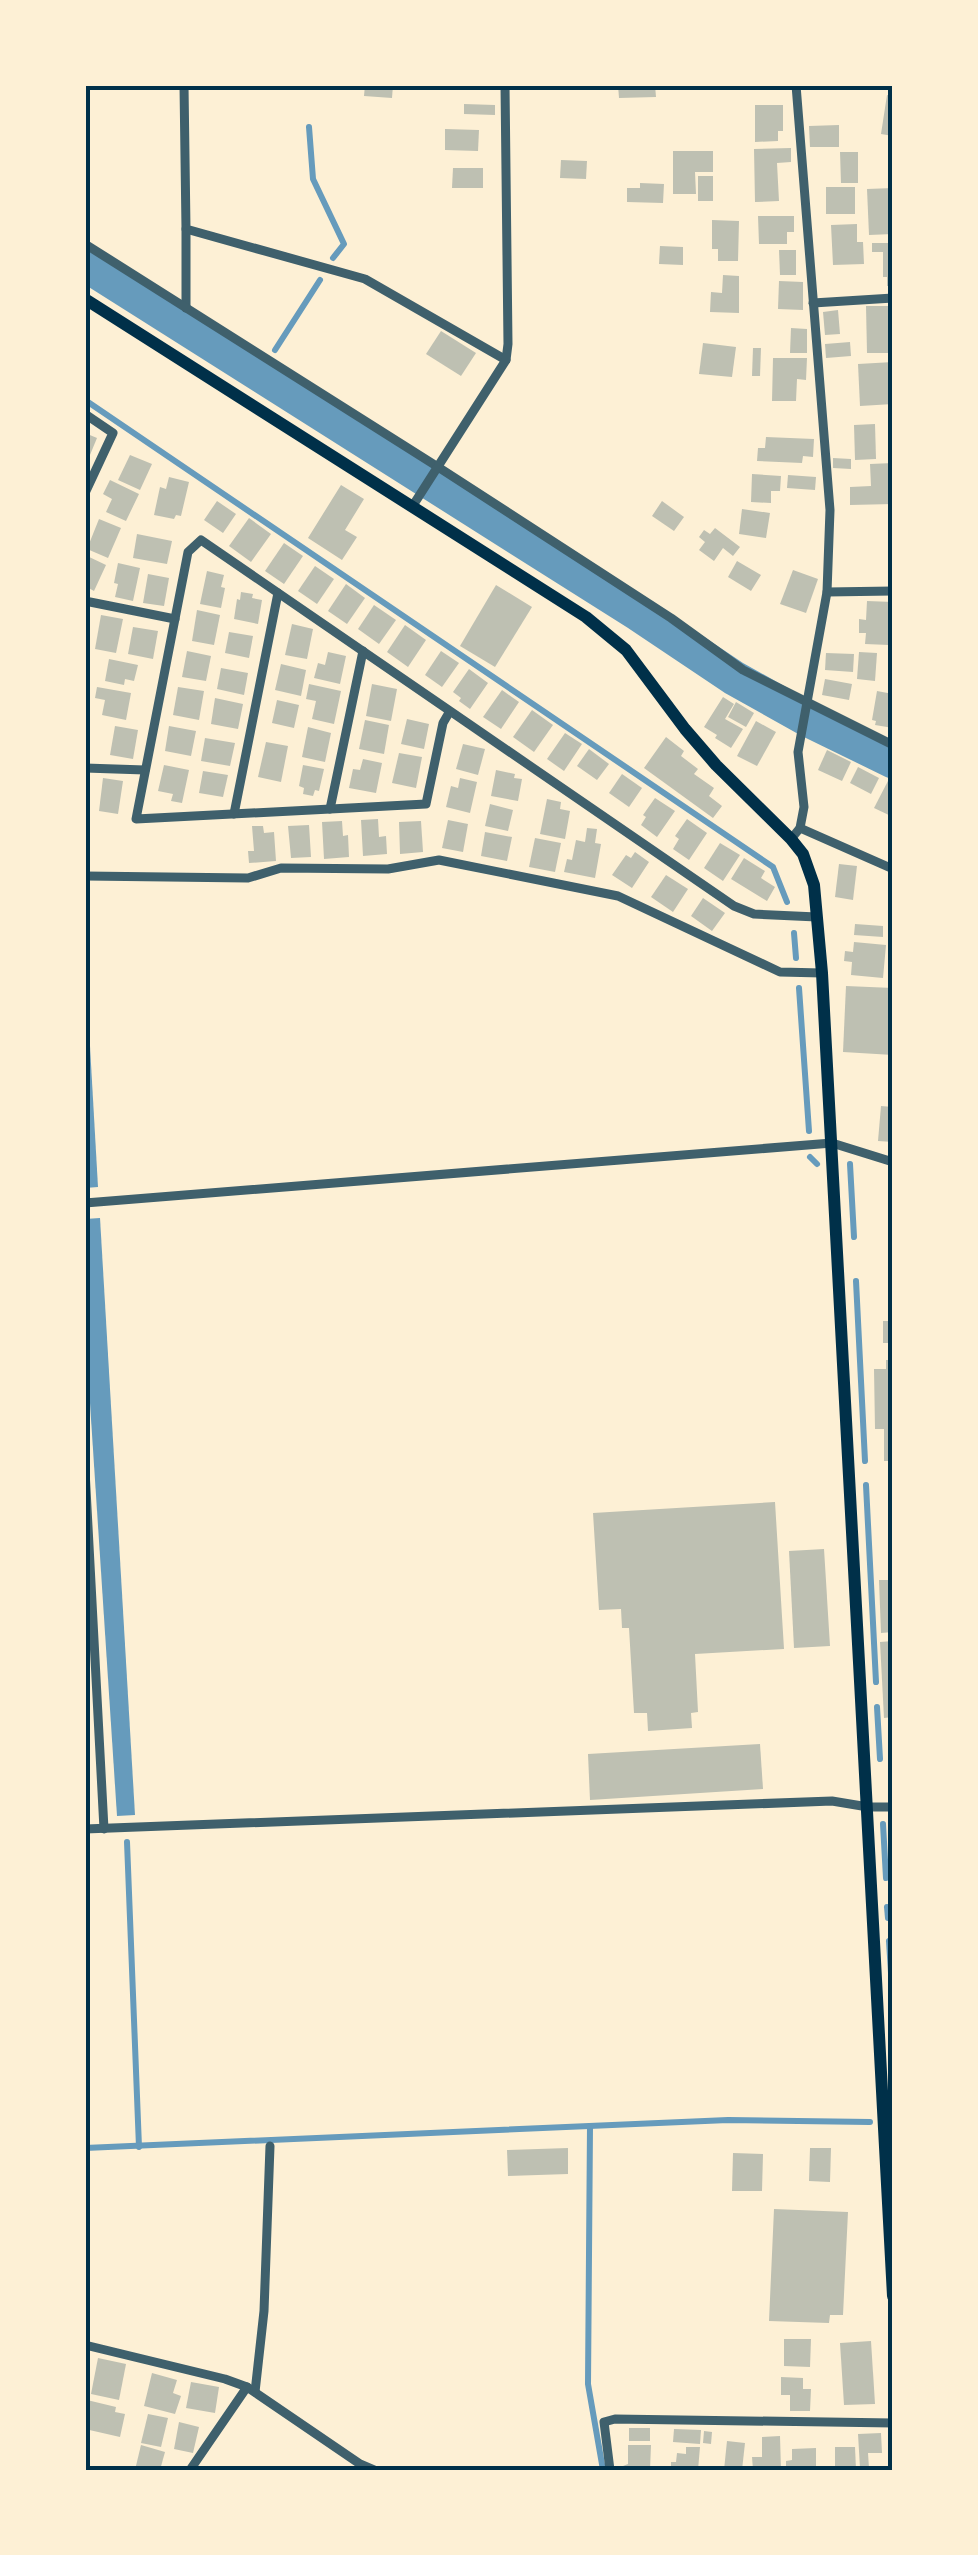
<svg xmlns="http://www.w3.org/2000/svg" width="978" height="2555" font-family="Rubik,sans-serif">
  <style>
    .water { fill: #669bbc }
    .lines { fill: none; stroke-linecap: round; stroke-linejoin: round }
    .stream { stroke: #669bbc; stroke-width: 6 }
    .river { stroke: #669bbc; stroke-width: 35 }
    .building { fill: #bec0b2 }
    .minor { stroke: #3f606c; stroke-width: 9 }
    .secondary { stroke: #003049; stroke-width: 12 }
    .neatline { fill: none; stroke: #003049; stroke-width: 4 }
  </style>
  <rect width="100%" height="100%" fill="#fdf0d5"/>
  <g class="water">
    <polygon points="85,958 98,1187 85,1188"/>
    <polygon points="100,1218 135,1815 117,1816 85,1327 85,1219"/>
  </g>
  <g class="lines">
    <g class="stream">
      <polyline points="309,127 313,179 344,244 333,258"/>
      <polyline points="275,350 320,280"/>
      <polyline points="85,400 773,867 787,902"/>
      <polyline points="794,933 796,958"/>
      <polyline points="799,988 809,1131"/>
      <polyline points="810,1157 817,1164"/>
      <polyline points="850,1164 854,1237"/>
      <polyline points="856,1281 865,1461"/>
      <polyline points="866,1485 876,1682"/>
      <polyline points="877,1707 880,1759"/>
      <polyline points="883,1824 886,1878"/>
      <polyline points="127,1842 139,2147"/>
      <polyline points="887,1907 888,1918"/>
      <polyline points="889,1941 892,1989"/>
      <polyline points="892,2005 893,2019"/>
      <polyline points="590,2126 588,2384 603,2470"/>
      <polyline points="85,2148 728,2120 870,2122"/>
    </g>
    <polyline class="river" points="85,264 637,613 734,678 809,720 893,761"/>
  </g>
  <g class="building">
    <polygon points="365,85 393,85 392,98 364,96"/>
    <polygon points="618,85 655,85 656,97 619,98"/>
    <polygon points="676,85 706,85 706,88 676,90"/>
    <polygon points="887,95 893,96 893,136 881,134"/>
    <polygon points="464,104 495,105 495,115 464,114"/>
    <polygon points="755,105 783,105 783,131 778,131 778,141 755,142"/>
    <polygon points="839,125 839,147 810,147 809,126"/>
    <polygon points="445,129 479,130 478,151 445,150"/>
    <polygon points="791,148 791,162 777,163 779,201 755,202 754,149"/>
    <polygon points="673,151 713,151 713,172 695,172 696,194 673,194"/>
    <polygon points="840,152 858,152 858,183 841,183"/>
    <polygon points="561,160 587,161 586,179 560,178"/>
    <polygon points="453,168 483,168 483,188 452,188"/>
    <rect x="698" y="176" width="15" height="25"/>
    <polygon points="640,183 664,184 663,203 627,202 627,188 640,188"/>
    <rect x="826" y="187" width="29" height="27"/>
    <polygon points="893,188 893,234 869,235 867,189"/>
    <polygon points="758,216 794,216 794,232 787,232 787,244 759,244"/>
    <polygon points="712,220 739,221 738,261 718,261 718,249 712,249"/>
    <polygon points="857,224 857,242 863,242 864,264 833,265 831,225"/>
    <polygon points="872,243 893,243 893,286 887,286 887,277 883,277 883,252 872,252"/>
    <polygon points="660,246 683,247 683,265 659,264"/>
    <polygon points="779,250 796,250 796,275 780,275"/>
    <polygon points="723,275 739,276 739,313 710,312 711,292 722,293"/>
    <polygon points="779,281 803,282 803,310 778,309"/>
    <polygon points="866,306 893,306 893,353 867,353"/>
    <polygon points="838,310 840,334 825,335 823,312"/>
    <polygon points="791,328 807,329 807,353 790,353"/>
    <polygon points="441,331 476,353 461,376 426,354"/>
    <polygon points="850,342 851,356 826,358 825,344"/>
    <polygon points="703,343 736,347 732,377 699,374"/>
    <polygon points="753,348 761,348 760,376 752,376"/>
    <polygon points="773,358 807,358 806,380 797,379 796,401 772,401"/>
    <polygon points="893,362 893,404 860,406 858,364"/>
    <polygon points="875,424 876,459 855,460 854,425"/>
    <polygon points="85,433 97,438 85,467"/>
    <polygon points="766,437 814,439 813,457 803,456 802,463 757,461 758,448 765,448"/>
    <polygon points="130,455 152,464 140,490 118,480"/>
    <polygon points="833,458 851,459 851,469 833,468"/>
    <polygon points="893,463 893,504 850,505 850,487 871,486 870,464"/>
    <polygon points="752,474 781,476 780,491 771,491 771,503 751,502"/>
    <polygon points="788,475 816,477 815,490 787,488"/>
    <polygon points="169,477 189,482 181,516 176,515 174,519 154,515 160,487 166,489"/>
    <polygon points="110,480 139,494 126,521 106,512 112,499 103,494"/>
    <polygon points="341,485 364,499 345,530 357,537 342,560 308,538"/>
    <polygon points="217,501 236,514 223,533 204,520"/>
    <polygon points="662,501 684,517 674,531 652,516"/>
    <polygon points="742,509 770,513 766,538 739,534"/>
    <polygon points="249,518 271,534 251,562 229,546"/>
    <polygon points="99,519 121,528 108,558 87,549"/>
    <polygon points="715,528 740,547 733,556 723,548 714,561 699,550 705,542 699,537 704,530 710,534"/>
    <polygon points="137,534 172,541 167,564 133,558"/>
    <polygon points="284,543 303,556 284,584 265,571"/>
    <polygon points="85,555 106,565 94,591 85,586"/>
    <polygon points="737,561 761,575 751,591 728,577"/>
    <polygon points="118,563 140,568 133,601 115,597 118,584 114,583"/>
    <polygon points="315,566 334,579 317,604 298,591"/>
    <polygon points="793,570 818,579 806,613 780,604"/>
    <polygon points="207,571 224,575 221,587 225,588 221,608 200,604"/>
    <polygon points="148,574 169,578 164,606 143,603"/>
    <polygon points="346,584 365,598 347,624 328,611"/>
    <polygon points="496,585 532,607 495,667 460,646"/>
    <polygon points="241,592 253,594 252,598 262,600 258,624 234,619 237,599 240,600"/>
    <polygon points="867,601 893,602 893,631 889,631 889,645 865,644 866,633 859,633 859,619 866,620"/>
    <polygon points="374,605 396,620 379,644 358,629"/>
    <polygon points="197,610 220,615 214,645 192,641"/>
    <polygon points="101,615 123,619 116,653 95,649"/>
    <polygon points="292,624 313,629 307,659 285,655"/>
    <polygon points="405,625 426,640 408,667 387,652"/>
    <polygon points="133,627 158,631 153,659 128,654"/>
    <polygon points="229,632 253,636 249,658 225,653"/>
    <polygon points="187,651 211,656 206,681 182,677"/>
    <polygon points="441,651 459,663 442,687 425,675"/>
    <polygon points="328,652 346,656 340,684 314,678 318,663 325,665"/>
    <polygon points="859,652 877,653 875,681 857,679"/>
    <polygon points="826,653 854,654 853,672 825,670"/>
    <polygon points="109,659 138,665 134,681 125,679 124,685 105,681"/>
    <polygon points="281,664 306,670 301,696 275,690"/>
    <polygon points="221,668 248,673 244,695 217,689"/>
    <polygon points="469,669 488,683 470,709 459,701 461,698 453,692"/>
    <polygon points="825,679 852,684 849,700 822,695"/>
    <polygon points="309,684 341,691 334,724 312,719 316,701 306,699"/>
    <polygon points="372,684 397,689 391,721 366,716"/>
    <polygon points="97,687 131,693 126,720 102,715 105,700 95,698"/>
    <polygon points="178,687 204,691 199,720 173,715"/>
    <polygon points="502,690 519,702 501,729 483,717"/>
    <polygon points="877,691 893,694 893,728 875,725 876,721 872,720"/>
    <polygon points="723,697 734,704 725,719 743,729 731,748 715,738 717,735 704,727"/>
    <polygon points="215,698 243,704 238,729 211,724"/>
    <polygon points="277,700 299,705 294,728 272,723"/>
    <polygon points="736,702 754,713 746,727 728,717"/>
    <polygon points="532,710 553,725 534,752 513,737"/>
    <polygon points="407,719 429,724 424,749 401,744"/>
    <polygon points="365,720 389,725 384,754 359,749"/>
    <polygon points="756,721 776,732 757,766 737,756"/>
    <polygon points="115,726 138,730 133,759 110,755"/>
    <polygon points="169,726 196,731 191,756 165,751"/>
    <polygon points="308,727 331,733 325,762 302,757"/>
    <polygon points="565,733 582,744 564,771 547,759"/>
    <polygon points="666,737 684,751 681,756 698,769 694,774 714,788 709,796 722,806 713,818 644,768"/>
    <polygon points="205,738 235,743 230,766 201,761"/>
    <polygon points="266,742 288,746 281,782 258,777"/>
    <polygon points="463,744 485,749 478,775 456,769"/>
    <polygon points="589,749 609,764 597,780 577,766"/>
    <polygon points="827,750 851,762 842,781 818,770"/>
    <polygon points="399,753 422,757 416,788 392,783"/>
    <polygon points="363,759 382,763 376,793 349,788 353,769 360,770"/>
    <polygon points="164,765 189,770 182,803 171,801 173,794 158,791"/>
    <polygon points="303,765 324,769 319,791 315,790 313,796 303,794 304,788 299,786"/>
    <polygon points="858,767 879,778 871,794 850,783"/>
    <polygon points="496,770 515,774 514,778 522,779 518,801 491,796"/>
    <polygon points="203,771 228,775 223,797 199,793"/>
    <polygon points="622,774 642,788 629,807 609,793"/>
    <polygon points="103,778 123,781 118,814 99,811"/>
    <polygon points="460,778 477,782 470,813 446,807 451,786 458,788"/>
    <polygon points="889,779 893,781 893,817 874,808"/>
    <polygon points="655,798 675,811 657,837 641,825 646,817 643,815"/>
    <polygon points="547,799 561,802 560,809 570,811 565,839 540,834"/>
    <polygon points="490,804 513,810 508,831 485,826"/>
    <polygon points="378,819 379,837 386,836 387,854 363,856 361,820"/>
    <polygon points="687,819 707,833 689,860 673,849 679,839 675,836"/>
    <polygon points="448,820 468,824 463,852 442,848"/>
    <polygon points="342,821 343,836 348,835 349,857 324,859 322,822"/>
    <polygon points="421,821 423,852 400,854 399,822"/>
    <polygon points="309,825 311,857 291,858 288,826"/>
    <polygon points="252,826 263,826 264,833 274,832 276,861 249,863 248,851 254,851"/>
    <polygon points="587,828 597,829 595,843 601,844 595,878 564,872 567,859 572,860 576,840 585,842"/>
    <polygon points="485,832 512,837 507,861 481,856"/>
    <polygon points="535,838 561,843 555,872 529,867"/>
    <polygon points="720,843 740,855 723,881 704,868"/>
    <polygon points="635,852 649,862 632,888 612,875 626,855 631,858"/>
    <polygon points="744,858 765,871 761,878 775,887 767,901 731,879"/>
    <polygon points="839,864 857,866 853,900 835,897"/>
    <polygon points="666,875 688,889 673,912 651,897"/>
    <polygon points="703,898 725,913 712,931 691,916"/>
    <polygon points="855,924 883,926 883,937 854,935"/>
    <polygon points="854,942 886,945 883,978 851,975 852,962 844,961 845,951 853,952"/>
    <polygon points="846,986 893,988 893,1055 843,1052"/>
    <polygon points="881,1106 893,1107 893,1142 878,1141"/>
    <rect x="883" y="1321" width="10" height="22"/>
    <polygon points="886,1360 893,1360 893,1461 884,1461 884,1429 875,1429 874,1369 886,1369"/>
    <polygon points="775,1502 784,1649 695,1654 698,1712 691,1713 692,1728 648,1731 647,1713 634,1713 629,1628 622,1628 621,1609 599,1610 593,1513"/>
    <polygon points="824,1549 830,1646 794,1648 789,1551"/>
    <polygon points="879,1580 893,1580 893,1632 881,1633"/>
    <polygon points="893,1641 893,1717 884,1718 880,1642"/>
    <polygon points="760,1744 763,1789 590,1800 588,1754"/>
    <polygon points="568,2148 568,2174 508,2176 507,2150"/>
    <polygon points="810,2148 831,2148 830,2182 809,2181"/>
    <polygon points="733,2153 763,2154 762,2191 732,2191"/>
    <polygon points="774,2209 848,2212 843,2315 830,2315 829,2323 769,2321"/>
    <polygon points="784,2339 811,2339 810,2367 784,2366"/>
    <polygon points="871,2341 875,2404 844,2405 840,2343"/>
    <polygon points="98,2358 126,2364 119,2400 91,2394"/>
    <polygon points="152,2373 177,2380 173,2393 181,2396 175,2414 144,2406"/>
    <polygon points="781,2377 803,2378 803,2389 811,2389 810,2411 790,2411 790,2395 781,2395"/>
    <polygon points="191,2382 219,2387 215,2413 186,2408"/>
    <polygon points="87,2400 116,2407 115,2412 125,2414 120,2437 85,2429"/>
    <polygon points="148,2414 168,2418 161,2447 141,2443"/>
    <polygon points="179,2422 199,2427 193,2453 174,2449"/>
    <rect x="629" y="2428" width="21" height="13"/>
    <polygon points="674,2429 701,2430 700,2444 673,2442"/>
    <polygon points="704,2431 712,2432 711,2444 703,2443"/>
    <polygon points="881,2433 882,2453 868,2453 869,2468 860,2468 858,2434"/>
    <polygon points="780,2436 781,2470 753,2470 752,2457 762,2457 762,2437"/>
    <polygon points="727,2441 745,2443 742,2470 724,2470"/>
    <polygon points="141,2445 165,2452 160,2470 135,2470"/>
    <polygon points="628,2445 651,2445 650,2470 623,2470 623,2466 628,2464"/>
    <polygon points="686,2447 700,2447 698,2470 671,2470 671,2462 676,2462 677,2453 686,2454"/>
    <polygon points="835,2447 855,2447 856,2470 835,2470"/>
    <polygon points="816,2448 816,2470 786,2470 786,2461 792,2460 792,2449"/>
  </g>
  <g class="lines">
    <g class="minor">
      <polyline points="184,85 186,229 365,279 506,360"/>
      <polyline points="186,229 186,308"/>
      <polyline points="85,244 438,467 671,618 743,670 893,745"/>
      <polyline points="813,303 893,298"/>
      <polyline points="85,414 113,433 85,493"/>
      <polyline points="412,507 506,360 508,344 505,85"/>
      <polyline points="827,592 893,591"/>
      <polyline points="85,601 175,619"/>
      <path d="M450 711 443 723 426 804 136 819 188 552 201 540C379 662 556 784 734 906L754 914 817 917"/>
      <polyline points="85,768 145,770"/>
      <polyline points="330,809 363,651"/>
      <polyline points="234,814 278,593"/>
      <polyline points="800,828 893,869"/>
      <polyline points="791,839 800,828 804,807 798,752 827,592 830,510 796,85"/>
      <polyline points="85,876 248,878 281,868 388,869 439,860 618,896 780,972 822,973"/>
      <polyline points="85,1203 832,1143 893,1162"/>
      <polyline points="85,1470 104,1829"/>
      <polyline points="85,1829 832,1801 868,1807 893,1807"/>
      <polyline points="85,2345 225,2379 247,2387 360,2464 374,2470"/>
      <polyline points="255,2392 264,2311 270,2146"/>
      <polyline points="190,2470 247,2387"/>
      <polyline points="610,2470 604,2422 615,2419 893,2423"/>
    </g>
    <polyline class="secondary" points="85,299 586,617 626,650 685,729 716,765 791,839 803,854 814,885 822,973 893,2296"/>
  </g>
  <rect width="978" height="2555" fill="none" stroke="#fdf0d5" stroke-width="175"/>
  <rect x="88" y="88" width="802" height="2380" class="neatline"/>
</svg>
